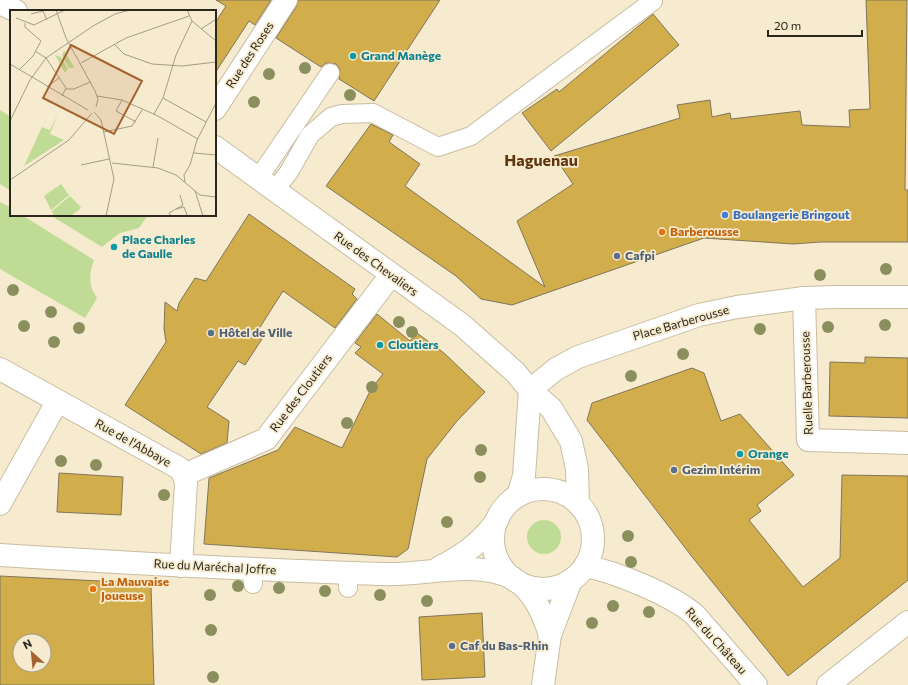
<svg xmlns="http://www.w3.org/2000/svg" width="908" height="685" font-family="Commissioner,sans-serif">
  <style>
    .green { fill: #c0db95 }
    .building { fill: #d2ad4b; stroke: #7f755c; fill-rule: evenodd }
    .lines { fill: none; stroke-linecap: round; stroke-linejoin: round }
    .service-casing { stroke: #c8bda1; stroke-width: 20 }
    .minor-casing { stroke: #c8bda1; stroke-width: 24 }
    .tertiary-casing { stroke: #c8bda1; stroke-width: 24 }
    .service { stroke: #fff; stroke-width: 18 }
    .minor { stroke: #fff; stroke-width: 22 }
    .tertiary { stroke: #fff; stroke-width: 22 }
    .tree { fill: #8a8f5d }
    .culture-dot { fill: #0f9aa8; stroke: #f7ebcf; stroke-width: 1.5 }
    .shop-dot { fill: #3f7fe0; stroke: #f7ebcf; stroke-width: 1.5 }
    .food-dot { fill: #e8710a; stroke: #f7ebcf; stroke-width: 1.5 }
    .service-dot { fill: #5c6f8a; stroke: #f7ebcf; stroke-width: 1.5 }
    .labels { text-anchor: middle; stroke-width: 3.5; stroke-linejoin: round; paint-order: stroke }
    .street-label { font-size: 12px; fill: #2a261c; stroke: #f7ebcf }
    .culture-label { font-size: 12px; font-weight: bold; fill: #0d838f; stroke: #f7ebcf; text-anchor: start }
    .shop-label { font-size: 12px; font-weight: bold; fill: #366cbe; stroke: #f7ebcf; text-anchor: start }
    .food-label { font-size: 12px; font-weight: bold; fill: #c56008; stroke: #f7ebcf; text-anchor: start }
    .service-label { font-size: 12px; font-weight: bold; fill: #4e5e75; stroke: #f7ebcf; text-anchor: start }
    .district-label { font-size: 16px; font-weight: bold; fill: #613510; stroke: #f7ebcf }
    .inset-road { fill: none; stroke: #a59c87; stroke-width: 1 }
    .view { fill: #a56330; fill-opacity: 0.15; stroke: #a56330; stroke-width: 2 }
    .inset-edge { fill: none; stroke: #2a261c; stroke-width: 2 }
  </style>
  <rect width="100%" height="100%" fill="#f7ebcf"/>
  <g class="green">
    <polygon points="0,110 11,117 11,191 0,184"/>
    <path d="M0 202 11 208V215H22L94 260C89 274 88 285 97 298L85 318 0 269Z"/>
    <polygon points="50,215 148,215 139,228 120,233 102,247"/>
    <circle cx="544" cy="537" r="17"/>
  </g>
  <g class="building">
    <polygon points="216,0 271,0 255,25 249,21 215,73 215,23 226,6"/>
    <polygon points="298,0 440,0 374,101 339,79 340,69 336,64 326,63 321,67 276,38 296,7"/>
    <polygon points="866,0 907,0 905,190 908,190 908,242 821,242 793,244 704,238 512,305 481,299 456,276 326,186 371,124 393,135 389,142 420,164 405,186 545,287 517,221 573,184 554,156 680,118 677,105 710,100 712,117 730,113 731,119 800,111 802,125 850,127 849,110 870,109"/>
    <polygon points="653,14 679,45 551,151 522,113 557,89 559,92"/>
    <polygon points="249,214 355,289 352,294 357,299 335,328 283,291 255,335 262,339 245,365 238,361 207,407 229,421 227,443 201,454 125,405 166,342 164,329 165,302 177,311 179,303 195,278 206,281"/>
    <polygon points="377,314 410,341 417,333 444,353 485,392 457,421 427,459 408,549 397,557 204,544 209,478 278,450 295,427 342,448 371,389 383,374 355,353 361,347 355,343"/>
    <polygon points="865,357 908,358 908,418 829,416 830,362 865,363"/>
    <polygon points="692,368 704,373 721,421 740,414 794,475 757,505 761,511 749,520 803,587 840,558 842,475 908,476 908,580 788,676 693,558 587,420 592,403"/>
    <polygon points="59,473 123,477 121,515 57,512"/>
    <path d="M0 576 140 583 151 586 154 685H0ZM20 641H44V665H20Z"/>
    <polygon points="482,613 485,677 422,680 419,617"/>
  </g>
  <g class="lines">
    <defs>
      <g id="service">
        <polyline points="258,179 330,73"/>
        <polyline points="274,191 289,172 310,135 331,117 342,114 373,113 438,147 471,136 653,1"/>
        <polyline points="252,569 253,584"/>
        <polyline points="348,588 348,573"/>
      </g>
      <g id="minor">
        <polyline points="0,3 16,11"/>
        <polyline points="215,109 286,0"/>
        <polyline points="215,147 462,325 515,372 530,390 551,408 571,441 577,469 578,503"/>
        <polyline points="804,298 808,440 908,443"/>
        <polyline points="0,369 179,468 184,475 186,483 181,566"/>
        <polyline points="184,475 266,439 391,275"/>
        <polyline points="518,496 524,476 530,390 556,369 578,357 699,315 737,307 804,298 836,297 908,297"/>
        <polyline points="0,504 57,402"/>
        <path d="M585 566C616 572 672 595 695 615L756 685"/>
        <polyline points="828,685 908,622"/>
      </g>
      <g id="tertiary">
        <circle cx="543" cy="539" r="50"/>
        <path d="M0 555C127 563 254 570 382 574 427 576 471 559 513 578"/>
        <path d="M440 567C463 556 483 541 498 519"/>
        <path d="M519 582C536 597 543 614 550 635"/>
        <polyline points="543,685 550,635 571,580"/>
      </g>
    </defs>
    <use href="#service" class="service-casing"/>
    <use href="#minor" class="minor-casing"/>
    <use href="#tertiary" class="tertiary-casing"/>
    <use href="#service" class="service"/>
    <use href="#minor" class="minor"/>
    <use href="#tertiary" class="tertiary"/>
  </g>
  <g class="tree">
    <circle cx="305" cy="68" r="6"/>
    <circle cx="269" cy="74" r="6"/>
    <circle cx="350" cy="95" r="6"/>
    <circle cx="254" cy="102" r="6"/>
    <circle cx="886" cy="269" r="6"/>
    <circle cx="820" cy="275" r="6"/>
    <circle cx="13" cy="290" r="6"/>
    <circle cx="51" cy="312" r="6"/>
    <circle cx="399" cy="322" r="6"/>
    <circle cx="885" cy="325" r="6"/>
    <circle cx="24" cy="326" r="6"/>
    <circle cx="828" cy="327" r="6"/>
    <circle cx="79" cy="328" r="6"/>
    <circle cx="760" cy="329" r="6"/>
    <circle cx="412" cy="332" r="6"/>
    <circle cx="54" cy="342" r="6"/>
    <circle cx="683" cy="354" r="6"/>
    <circle cx="631" cy="376" r="6"/>
    <circle cx="372" cy="387" r="6"/>
    <circle cx="347" cy="423" r="6"/>
    <circle cx="481" cy="450" r="6"/>
    <circle cx="61" cy="461" r="6"/>
    <circle cx="96" cy="465" r="6"/>
    <circle cx="480" cy="477" r="6"/>
    <circle cx="164" cy="495" r="6"/>
    <circle cx="447" cy="522" r="6"/>
    <circle cx="628" cy="536" r="6"/>
    <circle cx="631" cy="562" r="6"/>
    <circle cx="238" cy="586" r="6"/>
    <circle cx="279" cy="588" r="6"/>
    <circle cx="325" cy="591" r="6"/>
    <circle cx="210" cy="595" r="6"/>
    <circle cx="380" cy="595" r="6"/>
    <circle cx="427" cy="601" r="6"/>
    <circle cx="613" cy="606" r="6"/>
    <circle cx="649" cy="612" r="6"/>
    <circle cx="592" cy="623" r="6"/>
    <circle cx="211" cy="630" r="6"/>
    <circle cx="213" cy="677" r="6"/>
  </g>
  <g class="culture-dot">
    <circle cx="353" cy="56" r="4"/>
    <circle cx="114" cy="247" r="4"/>
    <circle cx="380" cy="345" r="4"/>
    <circle cx="740" cy="454" r="4"/>
  </g>
  <circle class="shop-dot" cx="725" cy="215" r="4"/>
  <g class="food-dot">
    <circle cx="662" cy="232" r="4"/>
    <circle cx="93" cy="589" r="4"/>
  </g>
  <g class="service-dot">
    <circle cx="617" cy="256" r="4"/>
    <circle cx="211" cy="333" r="4"/>
    <circle cx="674" cy="470" r="4"/>
    <circle cx="452" cy="646" r="4"/>
  </g>
  <g class="labels">
    <g class="street-label">
      <text transform="translate(250 55) rotate(-57)" y="4">Rue des Roses</text>
      <text transform="translate(376 264) rotate(36)" y="4">Rue des Chevaliers</text>
      <text transform="translate(681 323) rotate(-16)" y="4">Place Barberousse</text>
      <text transform="translate(807 383) rotate(-92)" y="4">Ruelle Barberousse</text>
      <text transform="translate(301 393) rotate(-53)" y="4">Rue des Cloutiers</text>
      <text transform="translate(133 443) rotate(29)" y="4">Rue de l'Abbaye</text>
      <text transform="translate(215 567) rotate(3)" y="4">Rue du Maréchal Joffre</text>
      <text transform="translate(716 641) rotate(48)" y="4">Rue du Château</text>
    </g>
    <g class="culture-label">
      <text x="361" y="60">Grand Manège</text>
      <text x="122" y="244">Place Charles<tspan x="122" dy="14">de Gaulle</tspan></text>
      <text x="388" y="349">Cloutiers</text>
      <text x="748" y="458">Orange</text>
    </g>
    <g class="shop-label">
      <text x="733" y="219">Boulangerie Bringout</text>
    </g>
    <g class="food-label">
      <text x="670" y="236">Barberousse</text>
      <text x="101" y="586">La Mauvaise<tspan x="101" dy="14">Joueuse</tspan></text>
    </g>
    <g class="service-label">
      <text x="625" y="260">Cafpi</text>
      <text x="219" y="337">Hôtel de Ville</text>
      <text x="682" y="474">Gezim Intérim</text>
      <text x="460" y="650">Caf du Bas-Rhin</text>
    </g>
    <g class="district-label">
      <text x="541" y="166">Haguenau</text>
    </g>
  </g>
  <g transform="translate(10 10)">
    <rect width="206" height="206" fill="#f7ebcf"/>
    <path d="M54 40 64 57 63 58H59L52 46ZM45 45 51 47 58 59 55 63ZM48 104 40 124 54 130 14 156 32 117 40 120ZM51 174 59 185 41 200 34 186ZM60 186 71 197 69 200 60 206H43L42 201Z" fill="#c0db95"/>
    <path class="inset-road" d="M46 0 56 28 85 81 88 89 86 97M177 0 182 11 206 31M21 4 33 1 37 10M6 8 24 15 55 0M191 19 205 10M104 34 114 44 142 54 172 56 206 52M25 41 36 48 56 78 52 86M71 53 116 28 179 6M0 54 78 100M9 60 23 46 31 31 15 17V13M37 77 49 68M56 79H64L80 72M87 86 112 90 148 106 188 129M153 88 196 112M112 90 106 101 126 112M84 102 91 110 104 169 96 206M144 104 153 88 166 45 182 11M0 111 20 70 36 48 83 16 105 4 120 0M94 122 122 116 132 100M184 143 206 145M102 153 148 158 166 165 190 185 206 187M71 155 99 149M143 157 148 128M0 170 59 130 82 103M175 172 174 165 180 155 187 130 206 93M185 181 193 206M166 199 174 197 177 205M161 206 159 203 173 195 170 185"/>
    <path class="view" d="M61 35 132 71 104 124 33 88Z"/>
    <rect width="206" height="206" class="inset-edge"/>
  </g>
  <g transform="translate(32 653) rotate(333)"><circle r="19" fill="#f7ebcf" stroke="#a59c87"/>
  <path d="M0-3L7 15L0 10L-7 15Z" fill="#a56330"/>
  <text y="-6" font-size="11" font-weight="bold" text-anchor="middle" fill="#2a261c">N</text>
  </g>
  <path d="M768 30v6h94v-6" fill="none" stroke="#2a261c" stroke-width="2"/>
  <text x="774" y="30" font-size="12" fill="#2a261c" stroke="#f7ebcf" stroke-width="3" paint-order="stroke">20 m</text>
</svg>
